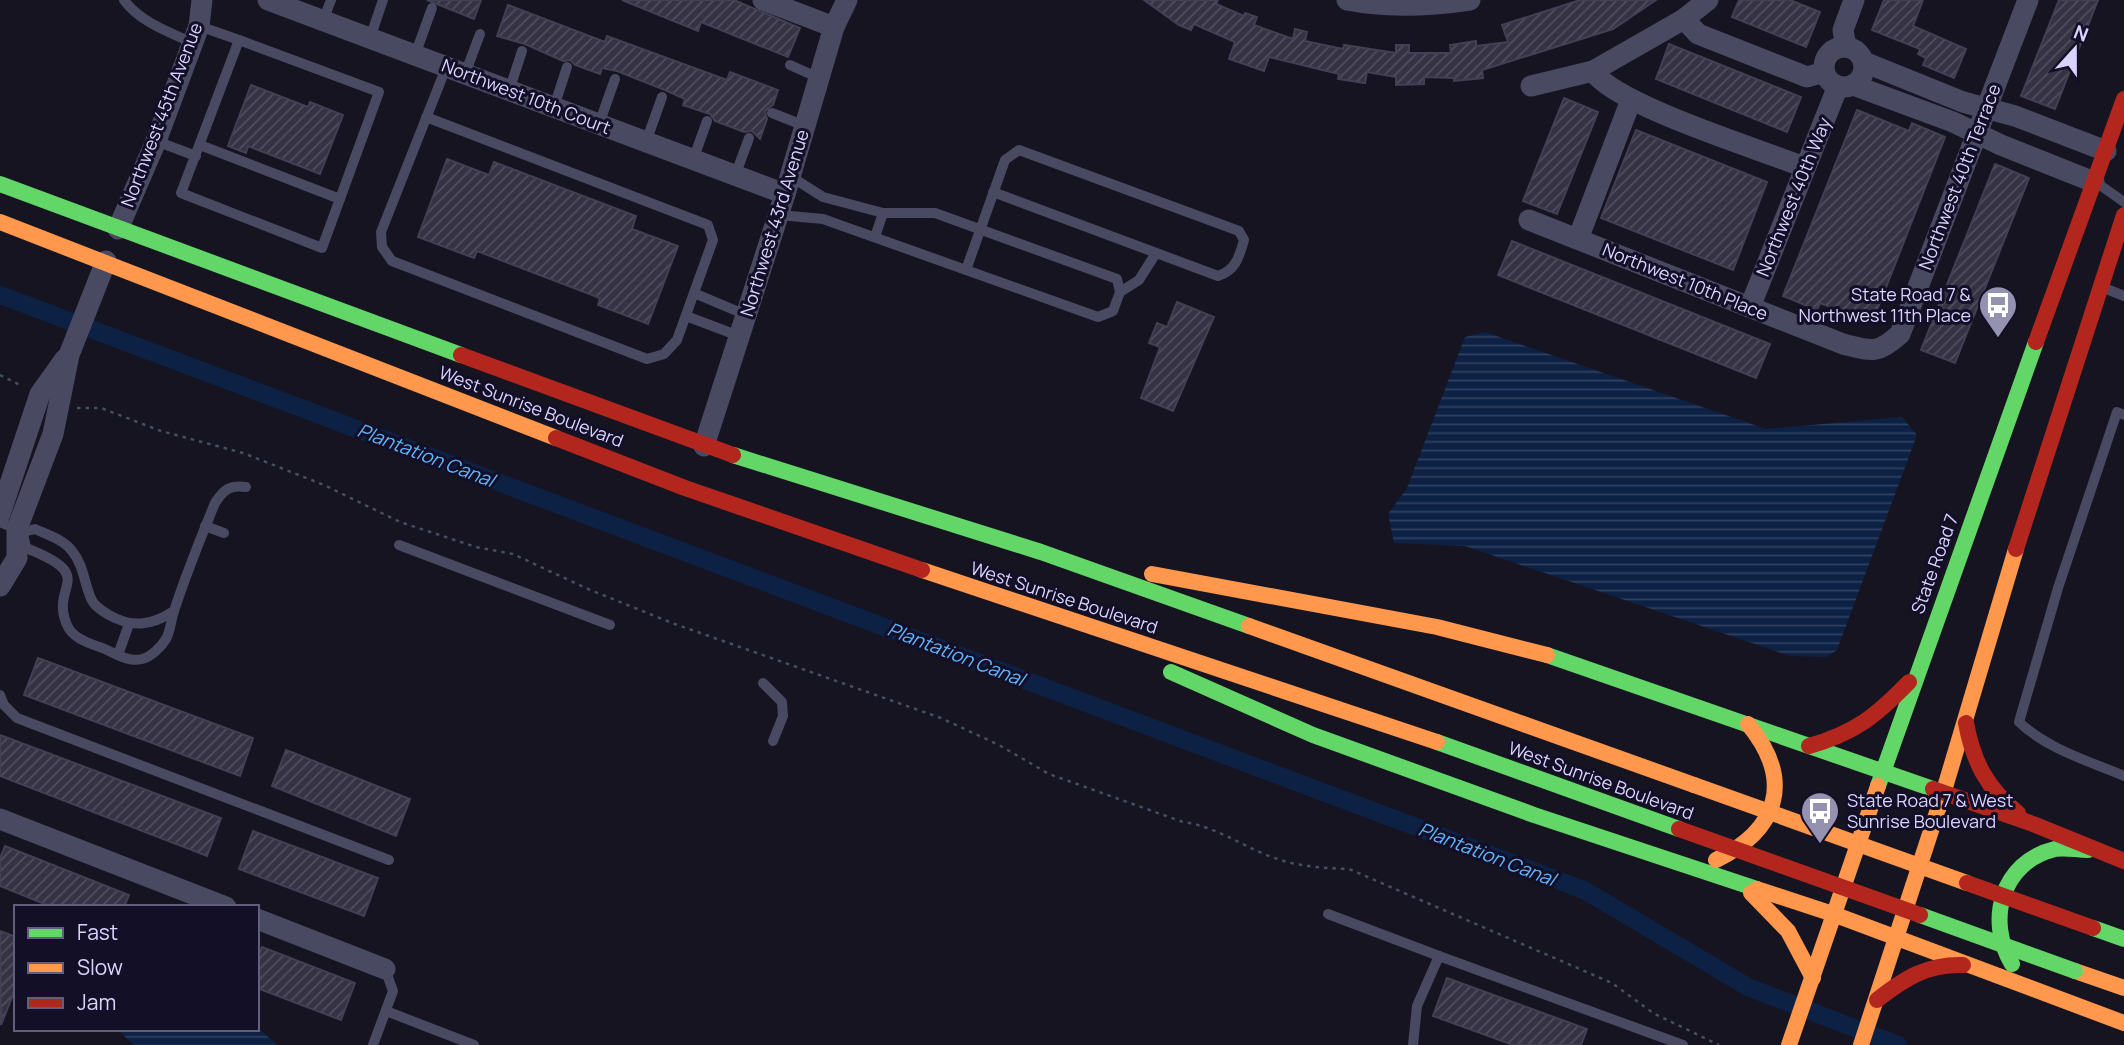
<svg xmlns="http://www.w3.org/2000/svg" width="2124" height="1045" font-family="Manrope,sans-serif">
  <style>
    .water { fill: url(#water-rules) }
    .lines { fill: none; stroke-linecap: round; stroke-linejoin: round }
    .canal { stroke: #0d2144; stroke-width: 18 }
    .building { fill: url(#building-hatch); stroke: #433f54; stroke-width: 2 }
    .path { stroke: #44505f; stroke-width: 2.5; stroke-dasharray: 3.5 5; stroke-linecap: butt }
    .lane { stroke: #4a4962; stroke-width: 10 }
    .street { stroke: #4a4962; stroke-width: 21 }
    .fast { stroke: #63d668; stroke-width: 16 }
    .slow { stroke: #ff974d; stroke-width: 16 }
    .jam { stroke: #b3261e; stroke-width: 16 }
    .fast-bridge { stroke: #63d668; stroke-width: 16 }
    .slow-bridge { stroke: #ff974d; stroke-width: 16 }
    .jam-bridge { stroke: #b3261e; stroke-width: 16 }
    .labels { text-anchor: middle; stroke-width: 6; stroke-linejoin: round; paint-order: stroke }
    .street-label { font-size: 18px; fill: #d9d4ff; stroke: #130f26 }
    .poi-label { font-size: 18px; fill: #d9d4ff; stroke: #130f26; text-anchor: end }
    .water-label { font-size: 19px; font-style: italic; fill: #62b6ff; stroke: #130f26 }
  </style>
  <defs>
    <pattern id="water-rules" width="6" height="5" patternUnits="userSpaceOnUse" patternTransform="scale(1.75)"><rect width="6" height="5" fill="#0d2144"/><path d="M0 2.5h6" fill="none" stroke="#304060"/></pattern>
    <pattern id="building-hatch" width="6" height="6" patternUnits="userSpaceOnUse" patternTransform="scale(1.75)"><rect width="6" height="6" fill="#343243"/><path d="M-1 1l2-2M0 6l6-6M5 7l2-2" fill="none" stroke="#514f5f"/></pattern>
  </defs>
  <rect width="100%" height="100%" fill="#161421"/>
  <g class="water">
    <polygon points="1485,332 1766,429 1902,417 1917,435 1837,650 1826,657 1790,656 1465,546 1394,543 1388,514 1407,488 1465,337"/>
    <polygon points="257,1027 277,1045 134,1045 117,1029"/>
  </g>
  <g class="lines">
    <polyline class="canal" points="0,295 1584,890 1748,987 1898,1045"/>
  </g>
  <g class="building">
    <polygon points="427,0 481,0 474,19"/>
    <polygon points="622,0 734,0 800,28 788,57 701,22 698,31"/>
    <polygon points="1144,0 1218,0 1216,4 1244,16 1245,13 1257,17 1254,25 1293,39 1295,29 1307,32 1305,41 1343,49 1344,45 1396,53 1396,45 1409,45 1409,53 1451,53 1450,45 1476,41 1476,46 1508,42 1502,25 1580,0 1656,0 1613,29 1482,70 1483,78 1454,81 1454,78 1424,77 1424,84 1396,85 1396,77 1367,72 1365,83 1338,79 1339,74 1269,57 1264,71 1229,59 1235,42 1194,24 1191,30 1179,25"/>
    <polygon points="1739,0 1790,0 1820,12 1806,47 1732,17"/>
    <polygon points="1884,0 1923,0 1913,26 1966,49 1954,78 1923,65 1926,58 1918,54 1920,49 1872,30"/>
    <polygon points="2059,0 2098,0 2055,109 2021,96"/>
    <polygon points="508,5 605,42 607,36 727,80 730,72 778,90 773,105 765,111 767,119 760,139 752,131 744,132 715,121 710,114 683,105 685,99 665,90 617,71 602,68 600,74 575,65 570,60 563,61 525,44 497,36"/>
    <polygon points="1669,44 1801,97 1787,132 1656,79"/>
    <polygon points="251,85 308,107 310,102 343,115 320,174 248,146 246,153 228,146"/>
    <polygon points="1564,98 1598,112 1557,214 1523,201"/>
    <polygon points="1857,110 1909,131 1912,123 1945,137 1872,323 1820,303 1817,310 1783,296"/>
    <polygon points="1636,130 1767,182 1733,270 1601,218"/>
    <polygon points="447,159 489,175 494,162 636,216 632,229 678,246 648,324 598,305 600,298 477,251 474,258 418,237"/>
    <polygon points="1995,164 2029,178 1955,363 1921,350"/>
    <polygon points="1512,241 1770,344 1756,378 1498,275"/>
    <polygon points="1177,302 1214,317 1173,411 1141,398 1160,347 1149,343 1157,323 1167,327"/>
    <polygon points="38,658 253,738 240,776 24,695"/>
    <polygon points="0,735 221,818 207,856 0,776"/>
    <polygon points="286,750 410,799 396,836 272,786"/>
    <polygon points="253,831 378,878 364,916 239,869"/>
    <polygon points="5,846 129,895 124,907 52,907 0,886 0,858"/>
    <polygon points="0,931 16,937 16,987 1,1025"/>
    <polygon points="262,947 355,983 341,1020 257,988 257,959"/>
    <polygon points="1447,978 1587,1029 1581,1045 1513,1045 1433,1016"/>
  </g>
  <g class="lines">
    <g class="path">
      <polyline points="0,375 22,386"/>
      <path d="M77 408H101L161 431 243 453 324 485 400 522 476 547 513 554 588 589 672 623 941 718 999 745 1049 774 1183 822C1213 826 1236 842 1264 854 1292 866 1319 868 1349 869L1612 983 1653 1013 1719 1045"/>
    </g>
    <g class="lane">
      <path d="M124 0C140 22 169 32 193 43"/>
      <polyline points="323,21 331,0"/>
      <polyline points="199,26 239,40"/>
      <polyline points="370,38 383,0"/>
      <polygon points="239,40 379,92 322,248 181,193"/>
      <polyline points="415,55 432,8"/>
      <polyline points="790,65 819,78"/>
      <polyline points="465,74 480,34"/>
      <polyline points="509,91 522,51"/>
      <polyline points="554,107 567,67"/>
      <polyline points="772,113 805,126"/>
      <polyline points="426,117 708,225 713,240 677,340 664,354 647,359 392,261 382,247 381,232 440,83 446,67"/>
      <polyline points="599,124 615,79"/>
      <polyline points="156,141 196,156"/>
      <polyline points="646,142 662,97"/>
      <polyline points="200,145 340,199"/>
      <polyline points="693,160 707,121"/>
      <polyline points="735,176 749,138"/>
      <polyline points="2097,183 2124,202"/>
      <polyline points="779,215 823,219 1098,317 1113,311 1120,292 1117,279 935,213 883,213 823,197 790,176"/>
      <polyline points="875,237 883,213"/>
      <path d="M966 270 1005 160 1019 150 1239 231 1244 240C1239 257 1236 270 1218 276L993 192"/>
      <polyline points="2104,288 2124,296"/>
      <polyline points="1120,292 1139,280 1156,253"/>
      <polyline points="694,293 746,315"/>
      <polyline points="686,316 739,336"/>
      <path d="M2124 415 2117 412 2058 588 2019 722C2047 749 2089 761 2124 776"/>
      <path d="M0 522 23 532 35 529C48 535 64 540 72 551 83 564 84 581 90 596 92 604 102 611 109 615 132 628 151 626 174 611"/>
      <polyline points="205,526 224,533"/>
      <path d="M24 538 26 548C100 577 49 584 67 625 73 640 93 644 107 650 118 655 129 662 142 659 151 657 161 647 166 639 171 630 171 618 175 608 187 572 201 537 215 503 224 489 230 485 246 487"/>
      <polyline points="399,545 610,625"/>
      <polyline points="118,655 129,624"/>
      <polyline points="763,683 782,702 783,716 773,741"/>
      <polyline points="0,695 4,705 17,718 389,860"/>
      <polyline points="1328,914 1439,956"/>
      <polyline points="386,1011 474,1045"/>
      <polyline points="373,1045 393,991 385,969"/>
      <polyline points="1413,1045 1417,1006 1439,956 1683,1045"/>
    </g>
    <g class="street">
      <polyline points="268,0 785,194"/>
      <polyline points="763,0 834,27"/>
      <path d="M1347 0C1388 8 1429 6 1470 0"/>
      <polyline points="1684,19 1698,34 1807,77 1824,72"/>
      <circle cx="1844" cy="67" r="20"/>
      <polyline points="1846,47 1843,30 1854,0"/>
      <polyline points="1864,62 1963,102 2015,116 2106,151"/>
      <path d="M1593 71C1615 105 1759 149 1804 167"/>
      <polyline points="1853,85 1953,122 2001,145 2094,182"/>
      <polyline points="1531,86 1593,71 1684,19 1708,0"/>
      <path d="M1529 220 1843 344C1871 351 1877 355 1900 334L2028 0"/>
      <polyline points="118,229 156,141 199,26 202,0"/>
      <polyline points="1578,239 1631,100"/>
      <polyline points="1750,307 1838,86"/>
      <polyline points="704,446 785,194 834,27 847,0"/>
      <polyline points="0,514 40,394 65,359"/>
      <polyline points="0,586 17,558 17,529 53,434 69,355 106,261"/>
      <polyline points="0,819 226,907"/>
      <polyline points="257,919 385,969"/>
    </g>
    <g class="fast">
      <polyline points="0,184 461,355"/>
      <polyline points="733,455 1041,552 1249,626"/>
      <polyline points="1547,655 1933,789"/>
      <polyline points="1171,672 1313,735 1534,815 1757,889"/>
      <polyline points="1437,742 1679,829"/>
      <polyline points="1878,786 2036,342"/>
      <polyline points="2093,928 2124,939"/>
      <path d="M2012 964C1986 921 2001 862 2055 849 2066 847 2077 850 2088 850"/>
    </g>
    <g class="slow">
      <polyline points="0,222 556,438"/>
      <polyline points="922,570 1437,742"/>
      <polyline points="1152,574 1437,627 1547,655"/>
      <polyline points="1249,626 1694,785"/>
      <path d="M1716 860C1779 829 1794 780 1748 724"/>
      <polyline points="1757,889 1833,914 2124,1023"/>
      <polyline points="1751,893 1788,931 1813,978"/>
      <polyline points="2075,971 2124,988"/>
      <polyline points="1789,1045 1878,786"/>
      <polyline points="1861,1045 1943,794 2016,549"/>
    </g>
    <g class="jam">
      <polyline points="2036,342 2124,99"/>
      <polyline points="461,355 733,455"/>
      <polyline points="556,438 685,488 922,570"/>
      <polyline points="2016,549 2124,215"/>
      <path d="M1966 723C1973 761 1987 789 2018 813"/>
      <path d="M1809 746C1855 733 1876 716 1909 682"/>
      <polyline points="1933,789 2033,824 2124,861"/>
      <path d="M1877 1000C1905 978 1927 964 1963 965"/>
    </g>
    <polyline class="fast-bridge" points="1920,915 2075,971"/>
    <polyline class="slow-bridge" points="1694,785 1967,883"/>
    <g class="jam-bridge">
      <polyline points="1679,829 1920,915"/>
      <polyline points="1967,883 2093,928"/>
    </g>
  </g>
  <defs>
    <symbol id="bus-pin" viewBox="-11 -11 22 30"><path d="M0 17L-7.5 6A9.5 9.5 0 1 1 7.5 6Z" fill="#9591b1" stroke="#130f26"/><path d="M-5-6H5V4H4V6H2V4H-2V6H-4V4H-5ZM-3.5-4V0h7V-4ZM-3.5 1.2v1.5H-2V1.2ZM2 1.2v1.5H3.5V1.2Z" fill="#fff"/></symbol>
  </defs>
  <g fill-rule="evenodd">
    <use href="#bus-pin" x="1976" y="283" width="44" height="60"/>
    <use href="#bus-pin" x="1798" y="789" width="44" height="60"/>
  </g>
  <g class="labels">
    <g class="street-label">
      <text transform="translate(526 97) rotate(21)" y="6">Northwest 10th Court</text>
      <text transform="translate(162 115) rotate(-69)" y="6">Northwest 45th Avenue</text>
      <text transform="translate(1960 177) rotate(-69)" y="6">Northwest 40th Terrace</text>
      <text transform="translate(1794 197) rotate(-68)" y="6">Northwest 40th Way</text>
      <text transform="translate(775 223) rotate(-73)" y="6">Northwest 43rd Avenue</text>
      <text transform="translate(1685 282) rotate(22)" y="6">Northwest 10th Place</text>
      <text transform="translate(531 407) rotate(21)" y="6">West Sunrise Boulevard</text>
      <text transform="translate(1935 564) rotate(-70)" y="6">State Road 7</text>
      <text transform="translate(1064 598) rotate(18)" y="6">West Sunrise Boulevard</text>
      <text transform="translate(1601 781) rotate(20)" y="6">West Sunrise Boulevard</text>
    </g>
    <g class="poi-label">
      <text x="1971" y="301">State Road 7 &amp;<tspan x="1971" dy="21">Northwest 11th Place</tspan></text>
      <text x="1847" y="807" text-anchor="start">State Road 7 &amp; West<tspan x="1847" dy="21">Sunrise Boulevard</tspan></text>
    </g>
    <g class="water-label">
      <text transform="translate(426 455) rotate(21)" y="7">Plantation Canal</text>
      <text transform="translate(956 654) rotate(21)" y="7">Plantation Canal</text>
      <text transform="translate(1487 854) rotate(21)" y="7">Plantation Canal</text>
    </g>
  </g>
  <rect x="14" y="905" width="245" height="126" fill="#130f26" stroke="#625e7d" stroke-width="2"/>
  <rect x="28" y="928" width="35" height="10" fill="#63d668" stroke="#625e7d" stroke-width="2"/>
  <text x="77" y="940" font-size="21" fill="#d9d4ff">Fast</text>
  <rect x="28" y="963" width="35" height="10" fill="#ff974d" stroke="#625e7d" stroke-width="2"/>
  <text x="77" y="975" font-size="21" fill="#d9d4ff">Slow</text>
  <rect x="28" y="998" width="35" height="10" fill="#b3261e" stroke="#625e7d" stroke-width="2"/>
  <text x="77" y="1010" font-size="21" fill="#d9d4ff">Jam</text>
  <g transform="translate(2075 49) rotate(21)" stroke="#130f26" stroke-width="5" paint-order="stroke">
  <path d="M0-5L12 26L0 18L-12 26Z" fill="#d9d4ff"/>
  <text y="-10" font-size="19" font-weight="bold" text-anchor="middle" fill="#d9d4ff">N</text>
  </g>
</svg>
